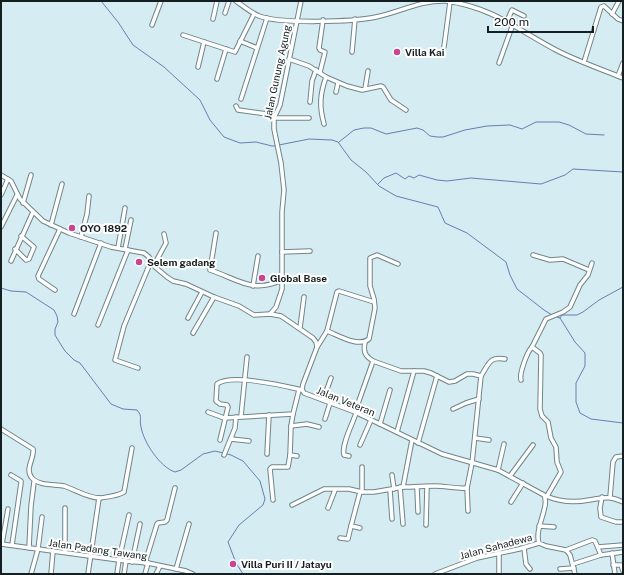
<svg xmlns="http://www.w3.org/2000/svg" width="624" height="575" font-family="'Public Sans',sans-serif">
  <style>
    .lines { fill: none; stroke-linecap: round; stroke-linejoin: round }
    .stream { stroke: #667fb5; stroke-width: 1 }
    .minor-casing { stroke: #6f858a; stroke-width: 5.5 }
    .minor { stroke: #fff; stroke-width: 3.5 }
    .poi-dot { fill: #c54794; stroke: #fff; stroke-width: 1.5 }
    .labels { text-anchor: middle; stroke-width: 4; stroke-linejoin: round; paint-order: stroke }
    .poi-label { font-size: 10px; font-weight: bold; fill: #151e20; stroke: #fff; text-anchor: start }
    .street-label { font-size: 10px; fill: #151e20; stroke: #fff }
  </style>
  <rect width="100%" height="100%" fill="#d4ecf2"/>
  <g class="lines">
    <g class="stream">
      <polyline points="101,1 118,22 133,45 164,67 200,100 210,120 224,137 240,143 256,142 272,146 276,146"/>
      <polyline points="339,142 354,130 364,128 371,128 386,134 417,128 423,130 430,136 437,137 443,137 465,130 487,126 510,125 522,129 536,122 559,122 569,125 586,134 604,135"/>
      <polyline points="279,145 309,139 332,140 338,142 351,160 366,172 379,186 396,196 438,207 445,223 467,233 506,262 510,275 517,289 544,310 552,315"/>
      <polyline points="378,184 384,178 396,173 405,179 409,176 414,178 419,175 437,180 447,181 471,178 541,184 565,175 573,169 623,172"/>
      <path d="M1 288 11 291 26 292 54 310 57 316 58 322 55 329V335L58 340 65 351 74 360 80 363 111 404 123 409 137 410C143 417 139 418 141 427 144 443 160 467 175 472L181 470 203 454 215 451 231 455 243 461 260 481 265 499 263 505 239 525 228 542 236 563 243 574"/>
      <polyline points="557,317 560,318 575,342 585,353 585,366 576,383 576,402 580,413 591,419 623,423"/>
      <polyline points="560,318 562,315 577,315 583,312 599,300 623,287"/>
    </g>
    <defs>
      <g id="minor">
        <path d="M236 1C243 6 250 12 259 16 280 24 353 22 376 17 400 12 421 0 446 1 492 7 518 30 556 50 577 61 601 69 623 78"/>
        <polyline points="225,13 229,1"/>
        <polyline points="612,14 619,1"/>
        <polyline points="213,19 217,1"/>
        <polyline points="507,21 512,10 524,16"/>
        <polyline points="152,25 161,1"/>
        <polyline points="183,35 235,52 254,14"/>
        <polyline points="240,41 257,48"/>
        <polyline points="444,47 450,2"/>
        <polyline points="352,52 355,19"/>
        <polyline points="289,59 309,66 326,77 347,86 362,90 381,86 383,87 391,100 406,110"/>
        <polyline points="584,62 601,7 604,6 618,19 623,21"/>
        <polyline points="499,63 513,24"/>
        <polyline points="198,67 204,42"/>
        <polyline points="320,72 325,52 320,50 319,48 323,20"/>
        <polyline points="618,76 623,63"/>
        <polyline points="217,79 226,49"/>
        <polyline points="365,89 368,71"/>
        <polyline points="336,92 338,83"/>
        <polyline points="241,99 267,18"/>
        <polyline points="310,102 312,81 316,70"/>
        <polyline points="236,106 238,110 275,115"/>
        <polyline points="274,118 309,118"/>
        <path d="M324 124C319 106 320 94 326 77"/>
        <path d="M1 175 11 181 20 199 43 221 69 233 111 247 144 253 149 257 155 267 167 277 173 281 186 284 214 297 239 306 254 315 270 314 281 316 313 338 316 342 317 347 303 384 302 389 304 393 355 412 442 454 498 470 544 495C550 507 534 528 539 543L546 546 566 550 570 555 575 574"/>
        <polyline points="1,195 8,179"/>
        <polyline points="23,203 31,175"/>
        <polyline points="51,225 62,184"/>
        <polyline points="1,227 17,195"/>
        <path d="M216 233 210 270C238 279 252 294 282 280"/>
        <polyline points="81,237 87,214 89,196"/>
        <polyline points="118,248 125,208"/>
        <polyline points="15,249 26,260 29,259 34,247 21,236"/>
        <polyline points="125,249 131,220"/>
        <polyline points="282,252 310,251"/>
        <polyline points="533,255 550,260 563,259 589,270"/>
        <polyline points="11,261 33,212"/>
        <polyline points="154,265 166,243 164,234"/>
        <polyline points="253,286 258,256"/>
        <polyline points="55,290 39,279 38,276 60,229"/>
        <polyline points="74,314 101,243"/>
        <polyline points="270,314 276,307 282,289 282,212 284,190 281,163 274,129 274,118 280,105 301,1"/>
        <polyline points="188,318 202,292"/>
        <polyline points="98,325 128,250"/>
        <polyline points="300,328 304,297"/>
        <path d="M327 331C338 335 358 348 369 339L375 308 374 299 370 286V258L377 255 398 264"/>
        <polyline points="193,333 214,297"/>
        <path d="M365 342C363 352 365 356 373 361"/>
        <polyline points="317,347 327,331 337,292 339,291 374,302"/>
        <polyline points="138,368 115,360 124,326 151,261"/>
        <path d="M481 376C489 364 489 356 505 359"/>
        <path d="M521 380C519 374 527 352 532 347"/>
        <polyline points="323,400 331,378"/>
        <polyline points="453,409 466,403 479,399"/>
        <polyline points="208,412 224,418 293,414 299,390"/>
        <polyline points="355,412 373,361 401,371 424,371 431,373 449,382 455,381 467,374 473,374 481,376 472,463 467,488 468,511"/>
        <polyline points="293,414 291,426 307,424 319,427"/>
        <polyline points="241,416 247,357"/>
        <polyline points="325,419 330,403"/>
        <polyline points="380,424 390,390"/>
        <polyline points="291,426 290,455 297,456"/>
        <path d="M1 429 33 449C35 458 24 469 32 478 39 486 55 484 64 486 76 490 88 498 100 498 107 497 118 496 124 492L132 448"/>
        <polyline points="397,432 414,371"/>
        <polyline points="475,438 489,440"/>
        <polyline points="231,439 249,441"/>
        <path d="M220 440 228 407 227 405 220 404 216 401 217 384C231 373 285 386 302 390"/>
        <path d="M412 440 403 487C414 487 425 486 435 486 446 486 456 489 467 488"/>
        <polyline points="418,443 437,376"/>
        <polyline points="360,445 371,420"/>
        <polyline points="267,454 269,415"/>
        <polyline points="224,455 235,428 236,417"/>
        <path d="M349 456 344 455C341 445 353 423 356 413"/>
        <polyline points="498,470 504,444"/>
        <polyline points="11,475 21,481 21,483 12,545"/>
        <polyline points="392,475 394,489"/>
        <polyline points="510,476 533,445"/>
        <polyline points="400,487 403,524"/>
        <polyline points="417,488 418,512"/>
        <polyline points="390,490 392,519"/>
        <polyline points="362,492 362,467"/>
        <path d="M546 496C560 502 574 503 589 500 604 498 608 495 623 502"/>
        <polyline points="547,496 561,472 557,462 556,447 551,438 548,422 542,416 540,409 541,355 540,353 532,347 546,319 563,312 570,307 580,285 588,275 592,263"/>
        <polyline points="602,497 600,508 601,517 616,522 623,522"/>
        <polyline points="610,497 613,462 616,457 623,456"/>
        <polyline points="273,500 270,469 272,467 288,467 290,455"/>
        <polyline points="511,502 523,483"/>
        <polyline points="292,505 324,489 349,489 362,492 374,492 403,487"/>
        <polyline points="65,508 65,552"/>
        <polyline points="328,508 335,490"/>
        <polyline points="426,525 427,487"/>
        <polyline points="539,526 554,527"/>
        <polyline points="360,528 351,526 360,492"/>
        <polyline points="340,538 348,539 351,526"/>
        <polyline points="1,544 126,561 148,563 186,571 193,574"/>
        <polyline points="2,544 8,509"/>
        <polyline points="598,547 623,545"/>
        <polyline points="29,548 31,506 34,482"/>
        <polyline points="524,548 526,564 530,569"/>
        <polyline points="566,550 592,540 595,541 601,555"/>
        <polyline points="499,553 499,574"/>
        <polyline points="612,553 615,574"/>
        <polyline points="132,562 140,524"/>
        <polyline points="145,563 157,524 158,523 165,522 167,520 175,488"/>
        <polyline points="573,564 601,555 623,552"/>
        <polyline points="613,565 621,565 623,571"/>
        <polyline points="176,569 189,524"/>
        <polyline points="560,569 574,568"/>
        <polyline points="31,574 38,549 42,517"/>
        <polyline points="51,574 53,551"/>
        <polyline points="88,574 99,498"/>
        <polyline points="117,574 119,560 129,515"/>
        <polyline points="124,574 126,561"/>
        <polyline points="145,574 148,563"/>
        <polyline points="156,574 160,566"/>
        <polyline points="435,574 477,558 519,549 539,543"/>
      </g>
    </defs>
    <use href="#minor" class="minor-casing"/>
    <use href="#minor" class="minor"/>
  </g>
  <g class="poi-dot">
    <circle cx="397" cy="52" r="4"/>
    <circle cx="72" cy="228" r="4"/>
    <circle cx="139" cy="262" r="4"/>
    <circle cx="262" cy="278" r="4"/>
    <circle cx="233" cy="564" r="4"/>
  </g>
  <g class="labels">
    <g class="poi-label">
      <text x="405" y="56">Villa Kai</text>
      <text x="80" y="232">OYO 1892</text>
      <text x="147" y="266">Selem gadang</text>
      <text x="270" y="282">Global Base</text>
      <text x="241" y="568">Villa Puri II / Jatayu</text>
    </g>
    <g class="street-label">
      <text transform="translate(277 72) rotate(-78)" y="4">Jalan Gunung Agung</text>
      <text transform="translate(346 401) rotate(22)" y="4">Jalan Veteran</text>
      <text transform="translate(496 546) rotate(-15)" y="4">Jalan Sahadewa</text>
      <text transform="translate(98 549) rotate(8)" y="4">Jalan Padang Tawang</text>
    </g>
  </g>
  <rect width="624" height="575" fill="none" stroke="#151e20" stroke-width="4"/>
  <path d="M488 26v6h105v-6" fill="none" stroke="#151e20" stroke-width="2"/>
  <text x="494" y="26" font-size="12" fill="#151e20" stroke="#ffffff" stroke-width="3" paint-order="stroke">200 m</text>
</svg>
